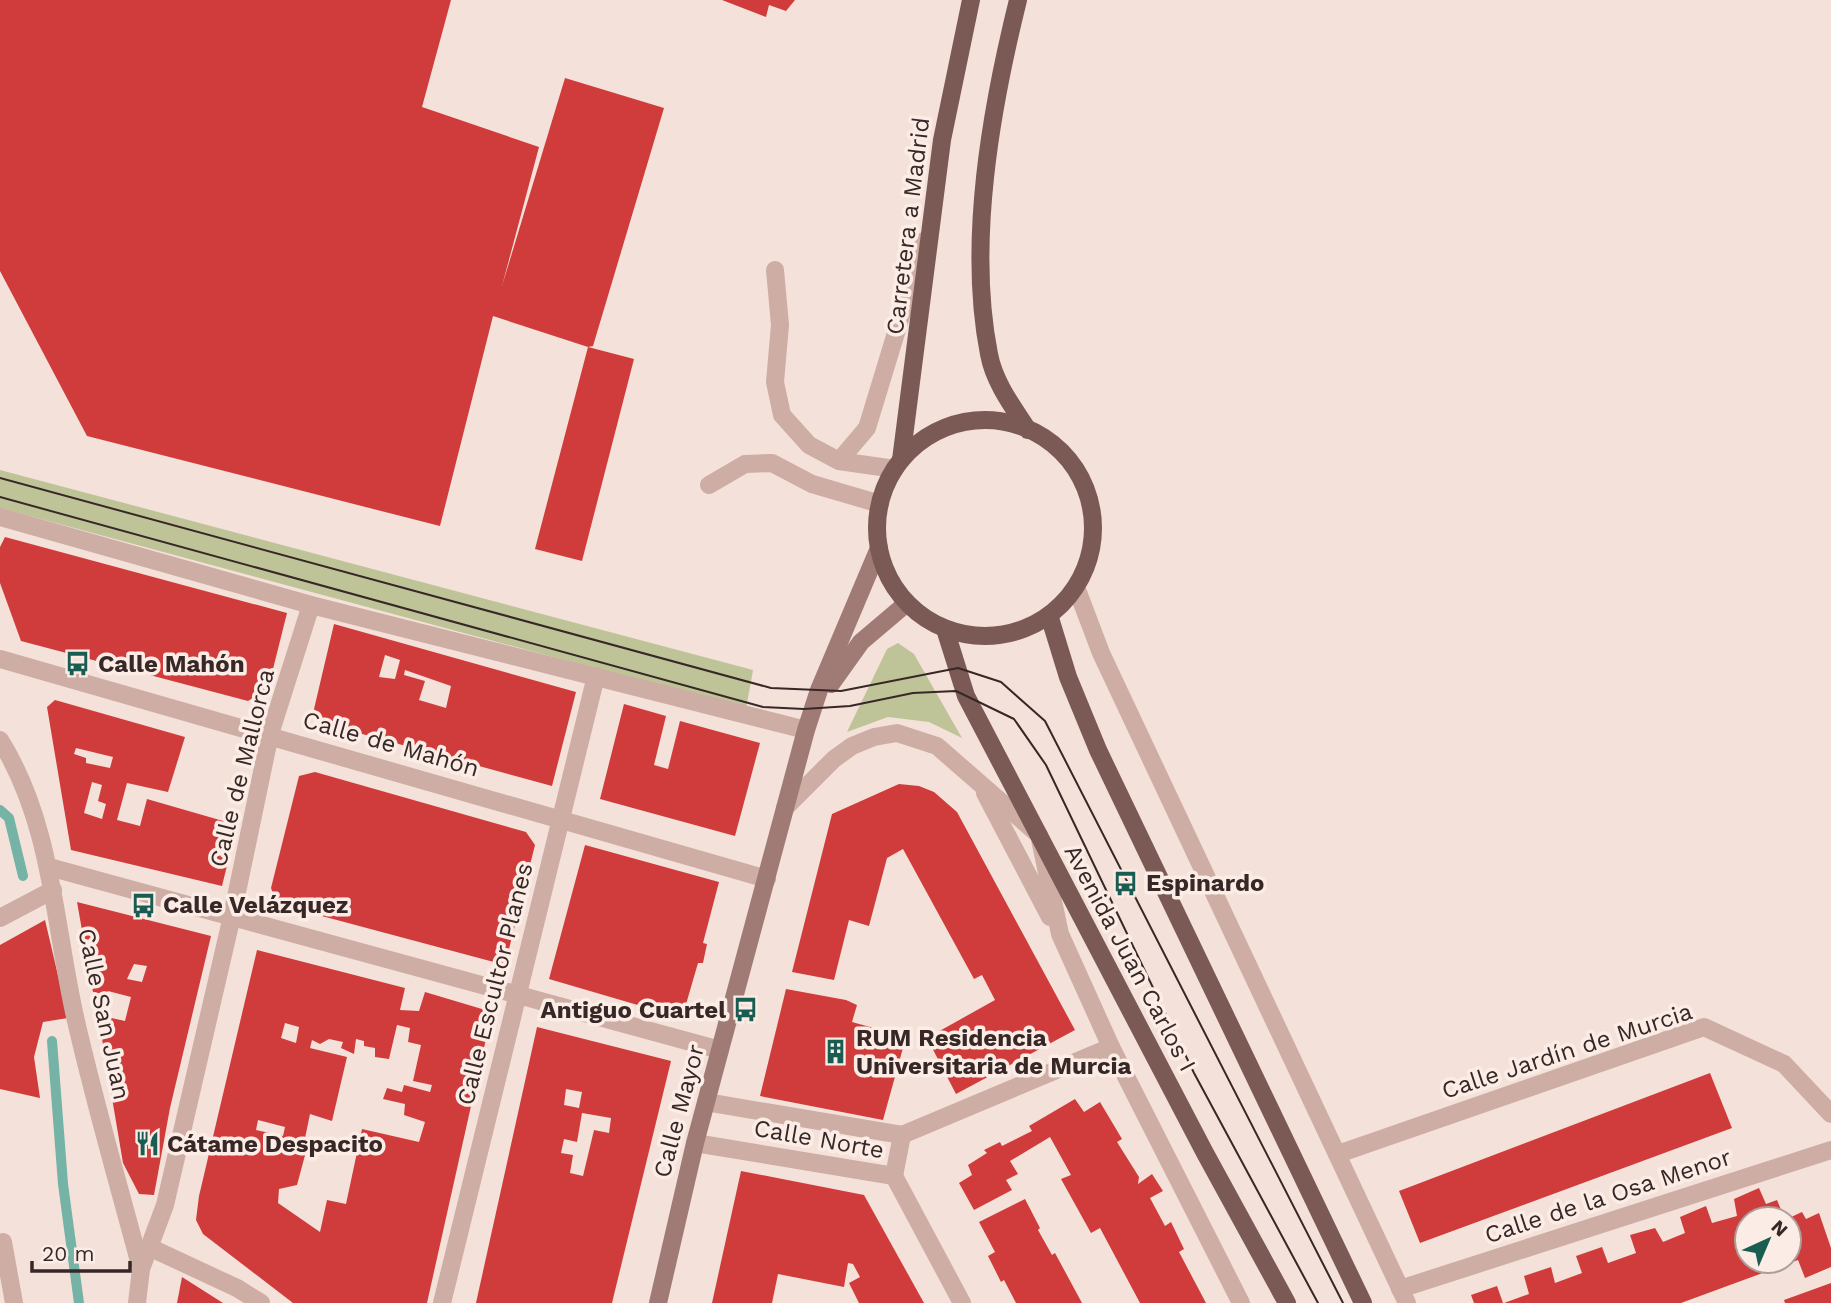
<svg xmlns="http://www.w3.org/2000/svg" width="1831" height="1303" font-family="'Work Sans',sans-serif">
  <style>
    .green { fill: #bfc498 }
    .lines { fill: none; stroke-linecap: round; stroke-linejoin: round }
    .stream { stroke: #76b3a7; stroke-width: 10 }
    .building { fill: #d03c3b; fill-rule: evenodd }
    .service { stroke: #cdada4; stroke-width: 18 }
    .minor { stroke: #cdada4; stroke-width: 18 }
    .secondary { stroke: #a07b76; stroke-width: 18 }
    .primary { stroke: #7b5a56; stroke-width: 18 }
    .tram { stroke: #372827; stroke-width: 2 }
    .labels { text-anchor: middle; stroke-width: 7; stroke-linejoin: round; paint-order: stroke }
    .street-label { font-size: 24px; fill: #372827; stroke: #fbede6 }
    .poi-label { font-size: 24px; font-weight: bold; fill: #372827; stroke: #fbede6; text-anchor: start }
  </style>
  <rect width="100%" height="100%" fill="#f4e1d9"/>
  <g class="green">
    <polygon points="0,470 753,670 746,709 0,508"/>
    <polygon points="898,643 914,654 962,738 929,722 888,717 847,732 887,649"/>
  </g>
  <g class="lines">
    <g class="stream">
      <polyline points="0,810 9,818 23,876"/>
      <polyline points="52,1041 63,1184 79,1303"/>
    </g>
  </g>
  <g class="building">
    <polygon points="0,0 451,0 422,107 539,147 502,286 565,78 664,108 593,346 588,347 634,359 582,561 535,549 588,347 493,316 440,526 87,436 0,271"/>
    <polygon points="722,0 795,0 786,11 769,5 766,17"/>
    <polygon points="5,537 287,613 268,689 248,701 21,641 0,583 0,547"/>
    <path d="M334 624 576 692 552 786 322 723 314 709ZM385 655 400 660 395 679 379 677ZM405 670 451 686 446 708 419 700 425 681 404 675Z"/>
    <path d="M55 700 185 737 168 792 127 783 117 820 140 826 147 799 237 825 222 886 71 850 47 707ZM76 748 113 757 110 768 86 763V758L74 754ZM92 782 102 785 98 801 106 804 102 819 84 813Z"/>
    <polygon points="624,704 666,716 654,765 668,769 680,721 760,743 735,836 600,799"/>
    <polygon points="315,772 526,832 535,845 505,965 277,904 271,888 299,776"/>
    <polygon points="899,784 919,786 934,792 957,812 1075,1030 956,1094 927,1038 995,1000 982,975 974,979 903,849 887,858 869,926 849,920 834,980 792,972 832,814"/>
    <polygon points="585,845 719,882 703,943 707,944 703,963 698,963 682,1018 549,979"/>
    <path d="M77 902 211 936 170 1108 154 1195 139 1194 123 1163 98 1015 125 1021 131 997 108 991 106 995 93 992ZM134 964 147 966 142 982 127 979Z"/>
    <polygon points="45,920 68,1018 43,1022 34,1057 40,1098 0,1089 0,945"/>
    <path d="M257 950 405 988 400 1010 419 1011 425 992 492 1012 427 1303H293L203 1234 196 1220 199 1196ZM285 1023 299 1027 296 1043 281 1038ZM397 1025 410 1028 408 1042 421 1045 413 1081 432 1085 430 1092 404 1085 402 1092 387 1088 383 1099 405 1104 404 1115 425 1122 419 1142 362 1129 346 1204 327 1200 320 1232 278 1203 279 1189 297 1185 308 1144 304 1143 310 1114 332 1121 347 1057 310 1048 312 1040 320 1044 329 1039 343 1042 341 1048 354 1054 356 1039 364 1041V1046L375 1048V1057L389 1059ZM258 1120 285 1127 283 1136 256 1130Z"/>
    <polygon points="786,989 846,1000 857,1005 852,1022 906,1037 883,1120 760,1096"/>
    <path d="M537 1027 671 1061 612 1303H476ZM566 1089 582 1092 579 1108 564 1105ZM582 1113 611 1118 609 1133 594 1130 583 1176 570 1173 573 1155 561 1153 564 1139 577 1142Z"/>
    <polygon points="1710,1073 1732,1128 1420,1243 1399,1191"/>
    <polygon points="1075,1099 1084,1112 1100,1102 1122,1139 1117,1142 1139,1177 1138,1184 1152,1174 1163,1191 1150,1198 1165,1226 1171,1222 1184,1249 1179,1252 1206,1303 1140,1303 1100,1228 1091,1233 1061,1179 1071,1175 1050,1137 1010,1161 1018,1174 1006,1180 1012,1190 974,1210 959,1183 972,1175 968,1165 987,1153 984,1150 1000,1142 1002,1146 1032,1131 1029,1126"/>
    <polygon points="741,1171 864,1195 924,1303 859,1303 849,1283 860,1277 853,1264 848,1263 844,1287 778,1274 772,1303 712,1303"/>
    <polygon points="1759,1188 1766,1204 1777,1200 1785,1219 1747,1219 1747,1261 1789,1261 1789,1218 1802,1212 1806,1219 1819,1213 1831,1248 1831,1267 1805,1278 1798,1260 1681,1303 1504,1303 1529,1294 1524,1276 1551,1267 1555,1283 1582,1273 1576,1256 1602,1247 1608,1263 1636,1253 1630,1235 1655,1228 1663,1242 1685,1233 1680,1217 1706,1206 1712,1223 1737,1216 1734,1199"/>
    <polygon points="1025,1199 1040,1228 1038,1230 1052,1255 1055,1253 1082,1303 1016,1303 1004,1280 1001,1282 988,1256 995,1252 979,1222"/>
    <polygon points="182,1277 223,1303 177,1303"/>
    <polygon points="1831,1283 1831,1303 1785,1303 1784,1300"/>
    <polygon points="1497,1286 1503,1303 1474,1303 1471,1295"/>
  </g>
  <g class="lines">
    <g class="service">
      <polyline points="775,270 780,325 775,382 782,415 809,445 839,461 895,469"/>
      <polyline points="839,461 867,428 924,241"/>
      <polyline points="709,485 745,464 772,463 812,484 880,504"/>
    </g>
    <g class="minor">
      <polyline points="0,517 311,605 806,730"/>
      <polyline points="1076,587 1101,653 1407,1303"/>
      <polyline points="0,659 767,879"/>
      <path d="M0 740C53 825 54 926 76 1021 95 1104 119 1186 141 1269L137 1303"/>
      <polyline points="985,793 1050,917"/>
      <polyline points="785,808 834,759 852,746 874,737 897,733 937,746 1039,835 1060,934 1111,1047 1241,1303"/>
      <polyline points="49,867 720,1050"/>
      <polyline points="0,918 53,890"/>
      <polyline points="706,1102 902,1135"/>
      <polyline points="695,1143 894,1176"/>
      <polyline points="1338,1154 1704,1027 1784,1064 1831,1114"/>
      <polyline points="894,1176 902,1135 1111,1047"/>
      <polyline points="894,1176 962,1303"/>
      <polyline points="3,1242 14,1303"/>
      <polyline points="151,1248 237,1288 261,1303"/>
      <polyline points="141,1269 165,1205 232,916 270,734 311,605"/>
      <polyline points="1400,1289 1831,1150"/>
      <polyline points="442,1303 596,676"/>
    </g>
    <g class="secondary">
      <polyline points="831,684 861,642 907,603"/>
      <polyline points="658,1303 695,1143 806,730 819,690 879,548"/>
    </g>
    <g class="primary">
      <path d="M1018 0C991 109 967 243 989 354 994 382 1013 407 1028 430"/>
      <circle cx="985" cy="528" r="108"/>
      <polyline points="901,460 942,140 971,0"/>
      <polyline points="1049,615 1068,677 1098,750 1363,1303"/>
      <polyline points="945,629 966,696 1205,1153 1287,1303"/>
    </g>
    <g class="tram">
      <polyline points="0,478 771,688 841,691 958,668 1001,682 1045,721 1343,1303"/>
      <polyline points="0,497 763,707 804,709 850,706 913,693 956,691 1014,719 1046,765 1194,1073 1318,1303"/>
    </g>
  </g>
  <defs>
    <symbol id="bus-bare" viewBox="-9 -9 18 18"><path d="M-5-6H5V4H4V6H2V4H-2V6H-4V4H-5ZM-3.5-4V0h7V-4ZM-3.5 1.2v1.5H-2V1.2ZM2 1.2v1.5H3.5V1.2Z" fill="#195c51" stroke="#fbede6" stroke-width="2.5" paint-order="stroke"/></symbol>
    <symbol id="building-bare" viewBox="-9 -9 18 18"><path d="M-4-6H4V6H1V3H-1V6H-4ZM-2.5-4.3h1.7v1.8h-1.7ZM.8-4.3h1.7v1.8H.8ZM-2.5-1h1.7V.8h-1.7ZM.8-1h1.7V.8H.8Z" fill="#195c51" stroke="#fbede6" stroke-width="2.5" paint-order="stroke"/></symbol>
    <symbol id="restaurant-bare" viewBox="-9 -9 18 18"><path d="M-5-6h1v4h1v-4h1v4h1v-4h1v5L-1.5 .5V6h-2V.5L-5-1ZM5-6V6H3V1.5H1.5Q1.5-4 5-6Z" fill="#195c51" stroke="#fbede6" stroke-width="2.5" paint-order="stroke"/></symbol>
  </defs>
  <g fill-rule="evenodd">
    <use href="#bus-bare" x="60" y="646" width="35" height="35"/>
    <use href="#bus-bare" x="1108" y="866" width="35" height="35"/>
    <use href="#bus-bare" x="126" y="888" width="35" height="35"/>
    <use href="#bus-bare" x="728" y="992" width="35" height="35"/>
    <use href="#building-bare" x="818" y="1034" width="35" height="35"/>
    <use href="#restaurant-bare" x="130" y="1126" width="35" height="35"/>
  </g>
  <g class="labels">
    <g class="street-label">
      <text transform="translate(908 226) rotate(-83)" y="8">Carretera a Madrid</text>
      <text transform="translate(391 744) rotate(16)" y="8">Calle de Mahón</text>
      <text transform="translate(242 768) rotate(-76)" y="8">Calle de Mallorca</text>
      <text transform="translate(1130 958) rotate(62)" y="8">Avenida Juan Carlos I</text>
      <text transform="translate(495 984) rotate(-76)" y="8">Calle Escultor Planes</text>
      <text transform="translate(104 1014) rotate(78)" y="8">Calle San Juan</text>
      <text transform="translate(1567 1051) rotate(-18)" y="8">Calle Jardín de Murcia</text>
      <text transform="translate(679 1111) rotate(-75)" y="8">Calle Mayor</text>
      <text transform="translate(819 1139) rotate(10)" y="8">Calle Norte</text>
      <text transform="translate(1608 1196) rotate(-18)" y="8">Calle de la Osa Menor</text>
    </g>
    <g class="poi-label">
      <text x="98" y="672">Calle Mahón</text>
      <text x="1146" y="891">Espinardo</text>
      <text x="163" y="913">Calle Velázquez</text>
      <text x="726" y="1018" text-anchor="end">Antiguo Cuartel</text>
      <text x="856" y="1046">RUM Residencia<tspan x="856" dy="28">Universitaria de Murcia</tspan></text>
      <text x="167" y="1152">Cátame Despacito</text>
    </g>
  </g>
  <g transform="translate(1768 1240) rotate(44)"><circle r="33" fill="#fbede6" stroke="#ad9e9a" stroke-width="2"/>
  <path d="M0-5L12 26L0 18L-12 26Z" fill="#195c51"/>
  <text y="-10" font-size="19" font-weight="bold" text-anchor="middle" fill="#372827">N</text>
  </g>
  <path d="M32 1261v10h98v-10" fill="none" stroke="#372827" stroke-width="3.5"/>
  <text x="42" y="1261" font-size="21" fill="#372827" stroke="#fbede6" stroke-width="5" paint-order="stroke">20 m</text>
</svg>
